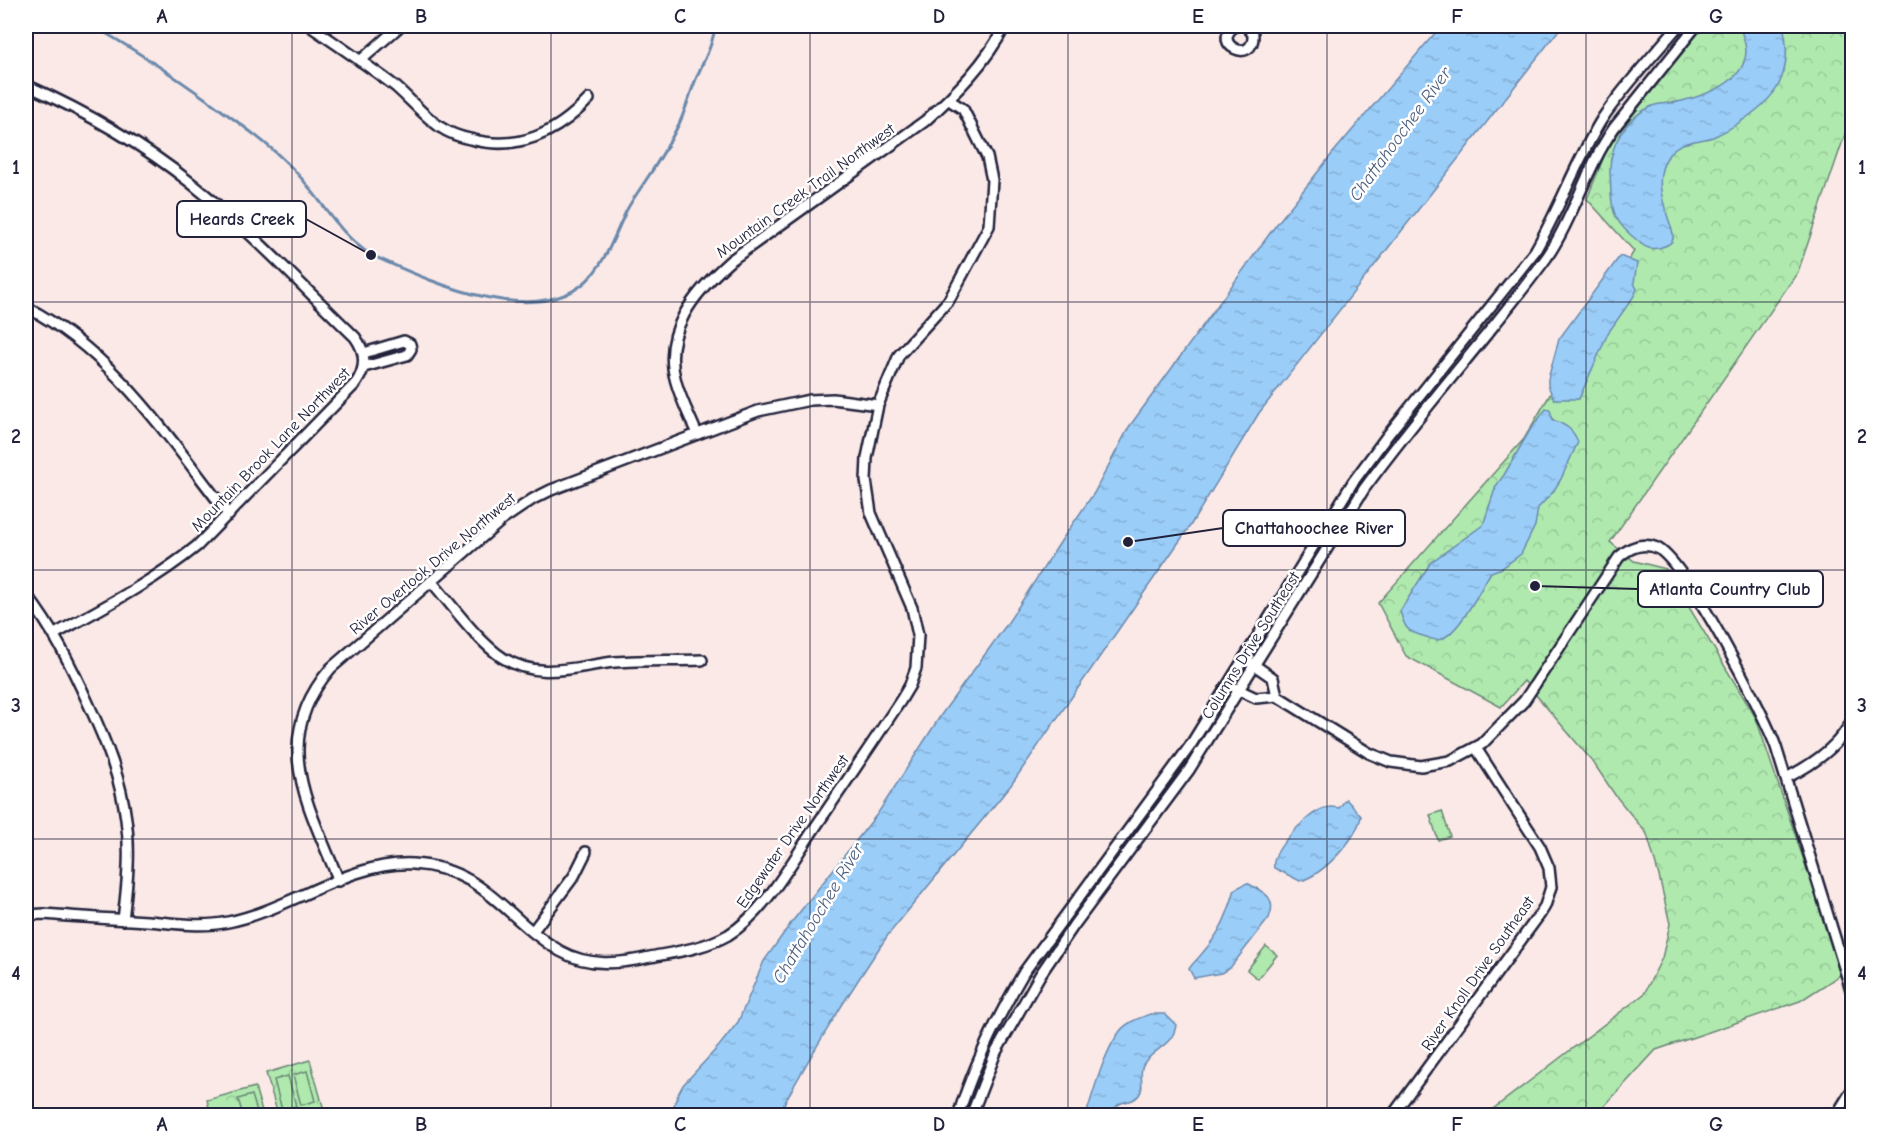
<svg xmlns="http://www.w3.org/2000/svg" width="1878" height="1141" font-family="'Comic Neue',sans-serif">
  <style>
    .park { fill: url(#park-crowns); stroke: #688674; stroke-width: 1.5 }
    .pitch { fill: #afe9ae; stroke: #688674; stroke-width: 1.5 }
    .water { fill: url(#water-ripples); stroke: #6a89ac; stroke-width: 1.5 }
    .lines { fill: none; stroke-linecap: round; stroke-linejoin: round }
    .stream { stroke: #6a89ac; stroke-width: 3 }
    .minor-casing { stroke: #22223b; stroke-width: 14 }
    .minor { stroke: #fff; stroke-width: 9 }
    .grid { fill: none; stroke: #22223b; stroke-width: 1.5; stroke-opacity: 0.55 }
    .labels { text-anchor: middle; stroke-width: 5; stroke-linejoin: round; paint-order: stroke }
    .street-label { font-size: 16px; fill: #22223b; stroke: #fff }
    .water-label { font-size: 18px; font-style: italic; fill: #4c5e7d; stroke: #fff }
    .leader { fill: none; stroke: #22223b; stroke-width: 2 }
    .callout-dot { fill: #22223b; stroke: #fff; stroke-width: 2 }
    .callout { fill: #fff; stroke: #22223b; stroke-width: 2 }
    .callout-label { font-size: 18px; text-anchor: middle; font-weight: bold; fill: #22223b }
    .neatline { fill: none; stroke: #22223b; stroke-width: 2 }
    .grid-label { font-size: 20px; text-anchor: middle; font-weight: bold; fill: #22223b }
  </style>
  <defs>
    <pattern id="park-crowns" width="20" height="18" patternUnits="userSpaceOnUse" patternTransform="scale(1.5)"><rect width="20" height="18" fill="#afe9ae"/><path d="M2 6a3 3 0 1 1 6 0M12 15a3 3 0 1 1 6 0" fill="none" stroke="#96c897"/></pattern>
    <pattern id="water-ripples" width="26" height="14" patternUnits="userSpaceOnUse" patternTransform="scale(1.5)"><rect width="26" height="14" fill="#9acdf8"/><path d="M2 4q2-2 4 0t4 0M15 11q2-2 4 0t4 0" fill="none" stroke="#84b0d6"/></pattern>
  </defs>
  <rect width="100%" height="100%" fill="#fbe9e7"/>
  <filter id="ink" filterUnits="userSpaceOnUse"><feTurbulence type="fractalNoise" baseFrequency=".0167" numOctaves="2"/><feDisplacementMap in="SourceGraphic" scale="12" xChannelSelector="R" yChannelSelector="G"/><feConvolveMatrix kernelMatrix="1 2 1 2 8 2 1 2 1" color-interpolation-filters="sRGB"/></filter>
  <g filter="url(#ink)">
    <g class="park">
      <polygon points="1703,26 1852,26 1852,114 1798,272 1610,542 1634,561 1666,569 1756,718 1842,974 1800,1001 1656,1050 1596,1115 1485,1115 1644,994 1662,958 1670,924 1659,876 1647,834 1615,795 1593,762 1524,681 1501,707 1406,656 1378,603 1524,439 1634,251 1587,199 1606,151 1638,105"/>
      <polygon points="310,1060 324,1110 304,1115 278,1115 266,1073"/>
      <polygon points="255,1087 263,1115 211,1115 207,1100"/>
    </g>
    <g class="pitch">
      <polygon points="1442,811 1450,836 1438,840 1430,815"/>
      <polygon points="1266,946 1277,955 1258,979 1247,970"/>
      <polygon points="307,1071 315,1101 301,1105 293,1075"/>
      <polygon points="288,1076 296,1106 282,1110 274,1080"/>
      <polygon points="252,1095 258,1115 243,1115 238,1099"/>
    </g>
    <g class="water">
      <path d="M1441 26H1562L1259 413 1190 526 1011 785 888 935C848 994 811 1053 778 1115H671L677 1096 683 1085 719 1046 738 1022 764 961 791 923 878 813 941 715 1007 624 1063 538 1094 493 1129 427 1276 225 1332 154Z"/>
      <path d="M1739 26H1783C1788 44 1788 66 1779 84 1769 105 1734 128 1713 137 1698 142 1677 140 1668 156 1654 177 1662 199 1669 221 1671 226 1674 233 1673 239 1671 246 1656 250 1649 248 1645 247 1640 243 1638 241 1629 234 1621 227 1616 217 1610 204 1611 187 1610 172 1609 146 1626 118 1650 107 1659 102 1672 104 1682 101 1706 95 1744 83 1746 52 1746 44 1742 33 1739 26Z"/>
      <polygon points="1620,256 1637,263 1634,283 1637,289 1634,296 1608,333 1579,399 1554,399 1548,386 1548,379 1559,339"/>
      <path d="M1546 409 1550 410 1553 420C1566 425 1573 429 1578 442L1561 479 1553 492 1538 508 1535 526 1521 554 1502 568 1491 572C1481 588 1457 639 1437 640 1433 640 1427 637 1423 636 1406 631 1405 628 1400 611L1431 562 1483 525 1496 486 1504 475 1530 430Z"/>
      <path d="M1346 799 1361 816C1357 839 1323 875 1300 881L1274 868C1270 851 1306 816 1320 810 1327 806 1332 807 1339 808Z"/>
      <path d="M1247 883C1263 892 1278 897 1269 918L1230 968 1221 973 1194 978 1189 969 1191 966C1216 939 1225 925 1235 889Z"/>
      <path d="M1150 1014H1165L1176 1025C1174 1044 1154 1049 1144 1063 1137 1073 1146 1086 1139 1095 1130 1107 1119 1095 1112 1115H1086C1095 1088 1103 1054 1120 1031 1127 1022 1140 1018 1150 1014Z"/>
    </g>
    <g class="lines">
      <path class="stream" d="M93 26C135 49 174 76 213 104 239 123 265 141 288 164 319 193 335 232 371 255 427 280 543 335 593 274 607 257 614 237 623 218 628 205 637 194 644 183 657 164 669 144 679 124 687 107 691 89 699 72 706 56 713 44 715 26"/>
      <defs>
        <g id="minor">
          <path d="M310 26C339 46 368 65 396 87 411 100 424 116 440 127 449 133 460 137 470 139 518 152 556 134 589 99"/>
          <path d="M1235 26C1209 44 1255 66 1253 34L1246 26"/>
          <polyline points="360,61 400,26"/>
          <path d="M26 85C84 111 141 143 191 183 250 230 301 285 355 337 366 352 367 367 356 383L197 546C154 581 104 607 55 634"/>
          <path d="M26 307C114 352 169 439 229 515"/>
          <polyline points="364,353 404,341 410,344 411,349 407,355 364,367"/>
          <path d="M697 434C690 417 681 400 676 382 661 332 695 292 730 261L925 121C956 93 986 63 1005 26"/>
          <path d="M431 581C451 604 478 642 503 658 541 681 575 666 615 662 643 660 673 661 702 660"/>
          <path d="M26 594C53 629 71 665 89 705 106 742 121 779 126 819 131 853 127 886 123 920"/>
          <polyline points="1244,658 1273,678 1277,696"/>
          <path d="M1235 688 1256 698 1277 696 1369 753 1391 762 1421 766 1450 761 1482 744 1524 701 1619 557C1630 547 1643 542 1657 548 1685 561 1764 713 1776 747L1852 993"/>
          <path d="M1786 778C1812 765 1839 747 1852 720"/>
          <path d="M339 881C309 806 268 741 331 668L502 520 533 499 551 490 758 411 810 400 833 399 878 405"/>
          <path d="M26 915 44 914C78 917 112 919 147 921 174 923 201 928 228 922 290 910 349 861 413 864 485 868 506 920 560 951 588 967 620 964 650 957 676 952 705 948 728 935 763 914 790 865 812 832 842 788 872 744 901 700L910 685 916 668 918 635 912 608 871 513 866 480 867 458 878 405 899 355 949 300 989 226 992 180 987 157 963 109 949 100"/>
          <polyline points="533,931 574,876 586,852"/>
          <path d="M958 1116C974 1064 997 1018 1024 972L1190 746 1353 482 1387 436 1535 251C1560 208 1576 161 1602 119 1624 86 1653 56 1678 26"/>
          <path d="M971 1116 996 1052 1040 975 1074 925 1189 770 1364 489C1404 434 1448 382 1491 329 1510 305 1529 282 1547 257 1574 217 1586 168 1614 128L1696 26"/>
          <polyline points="1392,1116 1540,914 1545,906 1551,887 1549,868 1540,847 1476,748"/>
          <polyline points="1836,1116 1852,1090"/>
        </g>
      </defs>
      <use href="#minor" class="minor-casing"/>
      <use href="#minor" class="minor"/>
    </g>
  </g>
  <path class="grid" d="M292 26V1116M551 26V1116M810 26V1116M1068 26V1116M1327 26V1116M1586 26V1116M26 302H1852M26 570H1852M26 839H1852"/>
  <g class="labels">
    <g class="street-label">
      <text transform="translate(805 190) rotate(-36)" y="6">Mountain Creek Trail Northwest</text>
      <text transform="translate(270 449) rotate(-46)" y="6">Mountain Brook Lane Northwest</text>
      <text transform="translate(432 563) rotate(-40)" y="6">River Overlook Drive Northwest</text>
      <text transform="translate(1250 645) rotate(-58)" y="6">Columns Drive Southeast</text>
      <text transform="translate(792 831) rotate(-55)" y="6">Edgewater Drive Northwest</text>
      <text transform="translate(1477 973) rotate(-55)" y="6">River Knoll Drive Southeast</text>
    </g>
    <g class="water-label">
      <text transform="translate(1400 134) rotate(-54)" y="6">Chattahoochee River</text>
      <text transform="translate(818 913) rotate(-59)" y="6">Chattahoochee River</text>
    </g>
  </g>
  <path class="leader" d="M371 255L306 219M1128 542L1223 528M1535 586L1638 589"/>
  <g class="callout-dot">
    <circle cx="371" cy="255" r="6"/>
    <circle cx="1128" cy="542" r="6"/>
    <circle cx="1535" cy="586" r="6"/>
  </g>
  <g class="callout">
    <rect x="177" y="201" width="129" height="36" rx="6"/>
    <rect x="1223" y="510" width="182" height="36" rx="6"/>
    <rect x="1638" y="571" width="185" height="36" rx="6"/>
  </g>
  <g class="callout-label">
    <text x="242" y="225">Heards Creek</text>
    <text x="1314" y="534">Chattahoochee River</text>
    <text x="1730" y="595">Atlanta Country Club</text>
  </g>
  <rect width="1878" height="1141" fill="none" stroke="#fff" stroke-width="66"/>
  <rect x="33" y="33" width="1812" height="1075" class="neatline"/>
  <g class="grid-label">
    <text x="162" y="23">A</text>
    <text x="421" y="23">B</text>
    <text x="680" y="23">C</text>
    <text x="939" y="23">D</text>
    <text x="1198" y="23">E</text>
    <text x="1457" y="23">F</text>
    <text x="1716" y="23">G</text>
    <text x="16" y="174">1</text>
    <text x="1862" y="174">1</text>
    <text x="16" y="443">2</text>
    <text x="1862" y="443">2</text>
    <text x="16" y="712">3</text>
    <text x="1862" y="712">3</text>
    <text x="16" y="980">4</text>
    <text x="1862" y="980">4</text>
    <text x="162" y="1131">A</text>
    <text x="421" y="1131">B</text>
    <text x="680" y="1131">C</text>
    <text x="939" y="1131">D</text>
    <text x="1198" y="1131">E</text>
    <text x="1457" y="1131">F</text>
    <text x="1716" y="1131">G</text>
  </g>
</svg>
